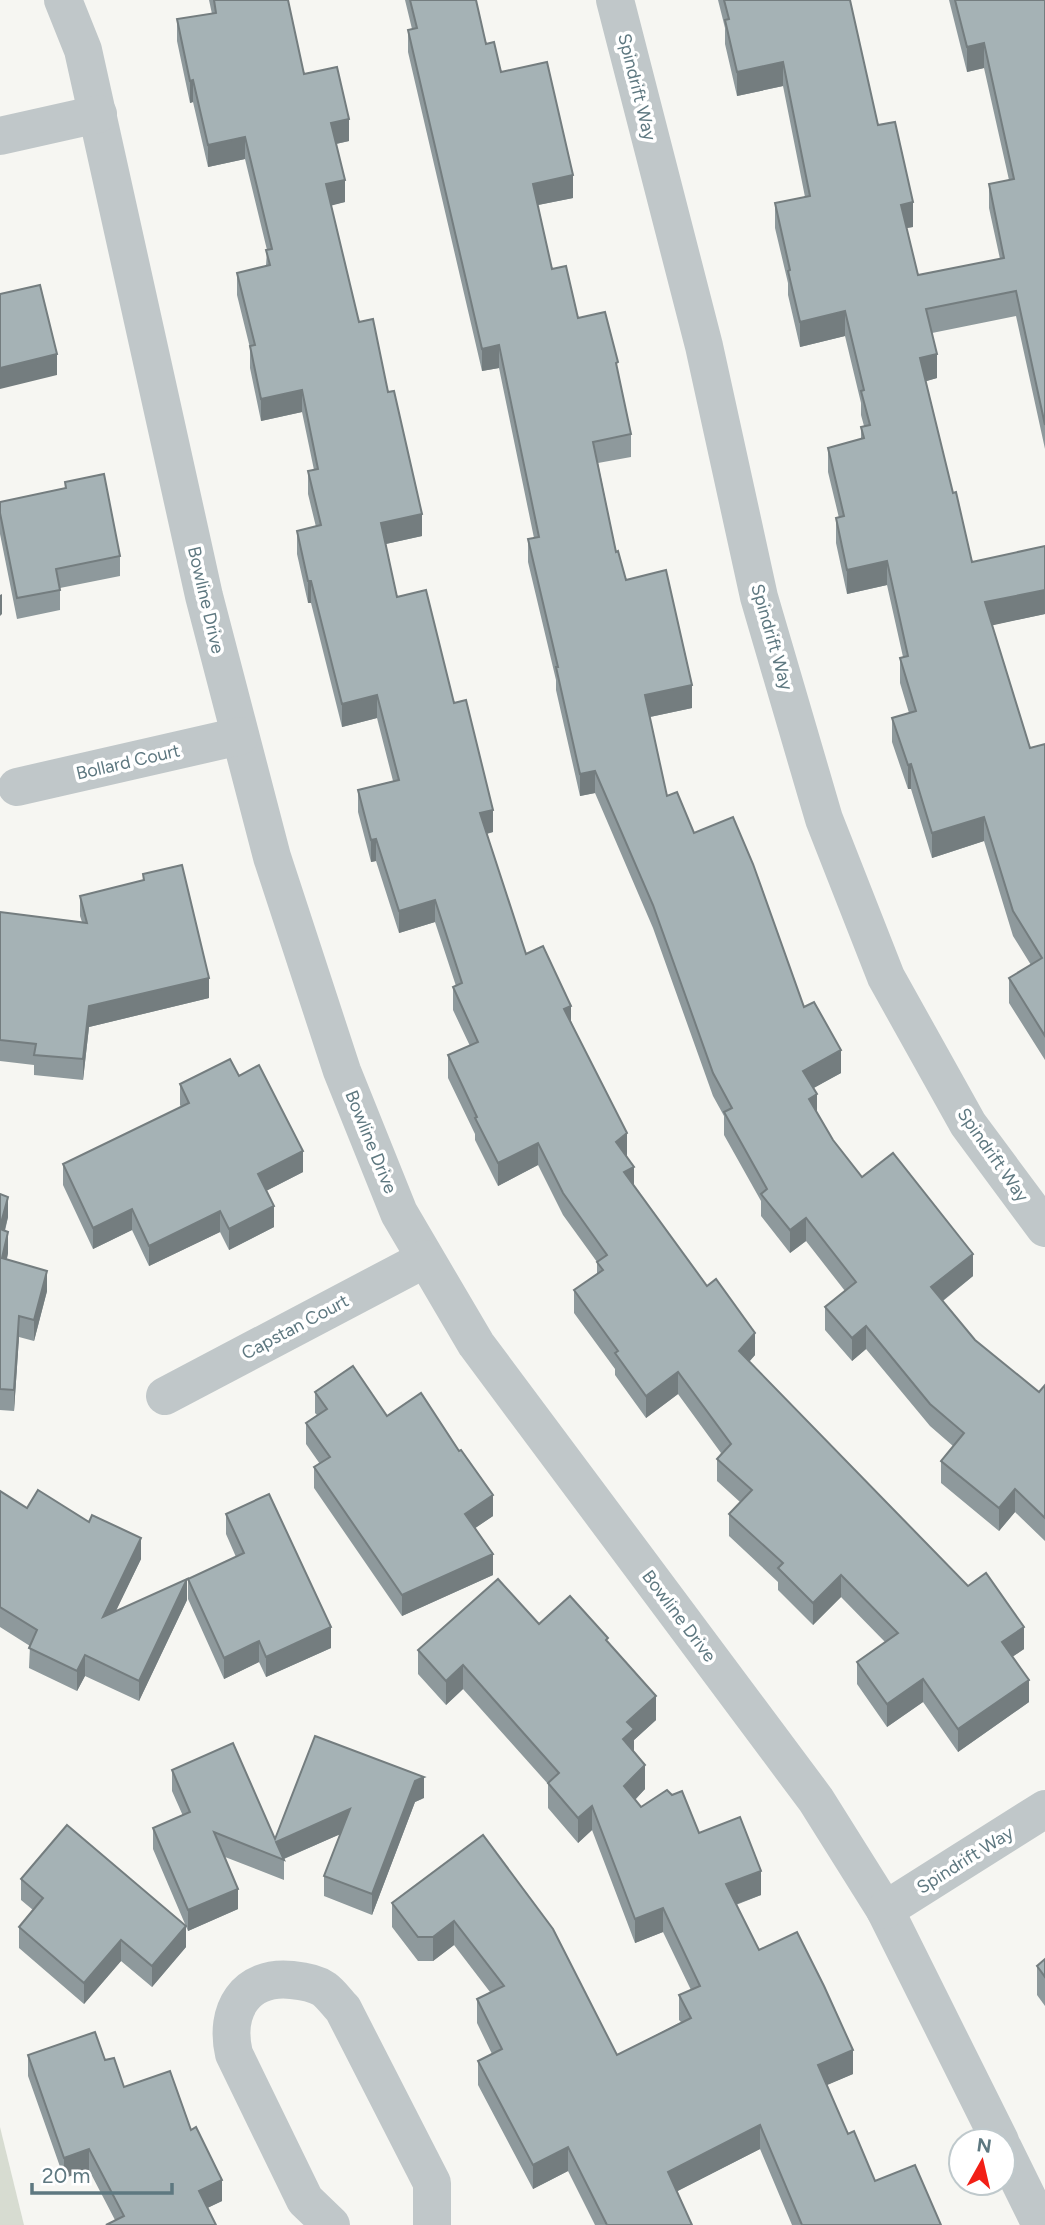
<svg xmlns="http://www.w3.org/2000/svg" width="1045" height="2225" font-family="Figtree,sans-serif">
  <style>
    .green { fill: #d7dcd1 }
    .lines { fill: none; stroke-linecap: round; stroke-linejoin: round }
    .minor { stroke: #c0c7c9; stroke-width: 38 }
    .wall { fill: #8e999c }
    .shaded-wall { fill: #747d7f }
    .building { fill: #a5b2b5; stroke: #747d7f; stroke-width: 2 }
    .labels { text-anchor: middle; stroke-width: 7; stroke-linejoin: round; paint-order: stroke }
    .street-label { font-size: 18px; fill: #5e7880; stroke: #fff }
  </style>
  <rect width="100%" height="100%" fill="#f6f6f2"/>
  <polygon class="green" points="0,2127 24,2225 0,2225"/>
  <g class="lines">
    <g class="minor">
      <polyline points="63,0 83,50 204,596 272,857 342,1071 399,1213 476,1344 816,1800 885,1910 1000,2141"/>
      <polyline points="615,0 704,346 759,597 824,819 886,977 968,1124 1045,1228"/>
      <polyline points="0,136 98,114"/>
      <polyline points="17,787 240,736"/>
      <polyline points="165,1396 425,1259"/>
      <polyline points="885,1910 1045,1809"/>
      <polyline points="1003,2148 1041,2225"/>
      <path d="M331 2225 305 2200 234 2054C224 2011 245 1975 292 1980 303 1981 315 1983 324 1989 331 1994 337 2003 343 2009L432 2183V2225"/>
    </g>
  </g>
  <g class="wall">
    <polygon points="209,0 288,0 304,74 349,141 336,144 345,202 331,205 359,322 388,392 422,536 386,544 397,597 454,703 493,832 487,834 526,954 571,1021 627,1156 634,1186 755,1355 749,1362 1024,1649 1012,1657 1029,1702 958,1752 923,1702 887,1727 857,1684 857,1662 885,1642 841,1597 813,1625 778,1590 778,1582 729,1536 729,1514 740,1502 717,1481 717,1459 721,1453 678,1394 646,1418 615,1375 615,1369 574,1313 574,1290 597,1274 597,1262 563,1215 538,1165 498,1186 475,1140 475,1134 448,1078 448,1055 470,1046 453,1010 453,987 456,986 435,922 399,933 376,861 371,862 358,812 358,790 393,781 377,718 342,727 311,603 308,603 297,554 297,531 316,527 308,494 308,471 314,470 302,412 261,421 250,368 250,348 237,295 237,273 266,266 267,250 245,159 208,167 193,102 190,103 177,41 177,19 212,14"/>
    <polygon points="405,0 476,0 486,44 501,72 573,198 538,205 552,269 578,318 618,372 631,434 631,457 598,463 616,552 626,580 692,708 650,717 667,796 694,833 804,1007 841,1073 813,1088 817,1112 833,1140 862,1177 973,1276 943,1301 975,1340 1039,1392 1045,1385 1045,1541 1015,1512 999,1531 941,1483 941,1461 953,1446 930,1426 866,1349 852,1361 825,1330 825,1307 845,1291 806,1241 790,1253 761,1216 761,1201 724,1135 724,1116 713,1096 653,928 595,793 580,796 556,690 556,680 528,562 528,539 534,538 499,368 482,371 408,52 408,30 412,29"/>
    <polygon points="718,0 836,0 913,227 906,228 918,275 1000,259 989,208 989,184 1009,180 984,68 967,72 949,0 1045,0 1045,449 1016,316 932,333 937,378 926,381 953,493 972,562 1045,546 1045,614 992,625 1030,748 1045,744 1045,1060 1009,1003 1009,978 1031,965 1013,936 984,841 932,858 911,789 908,789 892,742 892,718 909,713 900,683 900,658 903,657 887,585 847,594 836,543 836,518 839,518 828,472 828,448 861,439 861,427 864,426 861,415 861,403 845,336 800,347 788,295 788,283 775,228 775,203 805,197 783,86 737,96 725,44 725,28"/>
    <polygon points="65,482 120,556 120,576 60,588 60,610 17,619 0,534 0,502 65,488"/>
    <polygon points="143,874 209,998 89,1027 83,1080 34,1075 34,1065 0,1061 0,912 82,922 80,916 80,896 143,880"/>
    <polygon points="239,1076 303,1172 266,1191 274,1227 229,1250 220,1232 149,1266 132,1230 93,1249 63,1185 63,1164 181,1107 180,1105 180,1084"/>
    <polygon points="0,1194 8,1217 5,1231 8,1253 7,1259 47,1291 34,1341 19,1337 14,1411 0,1410"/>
    <polygon points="315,1392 387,1416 493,1516 475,1528 493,1575 402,1616 314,1488 314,1467 320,1464 306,1444 306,1423 317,1415 315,1413"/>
    <polygon points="0,1491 27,1508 141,1559 115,1612 187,1600 139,1701 85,1676 77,1691 29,1668 30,1646 0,1627"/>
    <polygon points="226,1514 331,1648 266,1677 259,1662 224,1679 188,1599 188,1579 236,1557 226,1534"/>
    <polygon points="539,1624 608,1643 656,1720 634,1740 634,1752 645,1789 635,1800 641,1807 699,1833 761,1895 736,1905 759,1950 853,2074 826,2085 848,2134 875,2181 941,2225 792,2225 760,2149 677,2191 692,2225 595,2225 568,2171 533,2189 478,2085 478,2061 492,2054 477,2023 477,1999 490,1992 454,1945 433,1961 418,1961 392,1927 392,1903 483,1835 617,2055 681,2022 679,2020 679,1995 691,1990 663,1932 635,1943 592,1830 578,1843 548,1808 548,1784 463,1689 446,1705 418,1674 418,1650"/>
    <polygon points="172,1770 275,1839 424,1798 415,1802 372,1915 324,1896 324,1876 340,1834 284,1859 284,1880 225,1857 238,1909 188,1931 153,1849 153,1828 183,1816 172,1791"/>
    <polygon points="21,1879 186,1947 152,1987 121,1961 84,2004 19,1948 19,1927 33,1910 21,1900"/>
    <polygon points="1045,1959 1045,2006 1037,1995 1037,1966"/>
    <polygon points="28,2055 105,2060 124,2087 191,2130 222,2201 207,2208 115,2220 89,2170 64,2178 28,2076"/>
  </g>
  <g class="shaded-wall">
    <polygon points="984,43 984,68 967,72 967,47"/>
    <polygon points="783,62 783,86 737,96 737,72"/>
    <polygon points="193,80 193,102 190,103 190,81"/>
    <polygon points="349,119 349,141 331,145 331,123"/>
    <polygon points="245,137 245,159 208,167 208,145"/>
    <polygon points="573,175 573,198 533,206 533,184"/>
    <polygon points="345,180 345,202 326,207 326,184"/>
    <polygon points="913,202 913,227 901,229 901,205"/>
    <polygon points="845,311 845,336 800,347 800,322"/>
    <polygon points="499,345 499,368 482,371 482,349"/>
    <polygon points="57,354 57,375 0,389 0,368"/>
    <polygon points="937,354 937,378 920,383 920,358"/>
    <polygon points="302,390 302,412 261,421 261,399"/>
    <polygon points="422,514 422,536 381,545 381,523"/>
    <polygon points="887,561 887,585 847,594 847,570"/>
    <rect x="308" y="581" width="3" height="22"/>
    <polygon points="1045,590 1045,614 985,627 985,602"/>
    <polygon points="2,594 2,614 0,616 0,595"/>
    <polygon points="692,685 692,708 645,718 645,695"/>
    <polygon points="377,695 377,718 342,727 342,704"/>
    <polygon points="911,764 911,789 908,789 908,765"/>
    <polygon points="595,771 595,793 580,796 580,774"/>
    <polygon points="493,810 493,832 480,835 480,813"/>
    <polygon points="984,817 984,841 932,858 932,833"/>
    <polygon points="376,839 376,861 371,862 371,840"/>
    <polygon points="435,900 435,922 399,933 399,911"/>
    <polygon points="209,978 209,998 89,1027 83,1080 83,1059 89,1006"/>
    <polygon points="571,1006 571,1028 564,1009"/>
    <polygon points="841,1050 841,1073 803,1094 803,1071"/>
    <polygon points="817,1094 817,1117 809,1099"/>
    <polygon points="627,1133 627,1156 616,1164 616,1142"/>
    <polygon points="538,1143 538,1165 498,1186 498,1163"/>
    <polygon points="303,1151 303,1172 258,1195 258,1174"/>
    <polygon points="634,1167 634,1189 624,1172"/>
    <polygon points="8,1197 8,1217 0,1248 0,1227"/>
    <polygon points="274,1206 274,1227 229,1250 229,1229"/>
    <polygon points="132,1209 132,1230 93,1249 93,1228"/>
    <polygon points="220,1211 220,1232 149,1266 149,1246"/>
    <polygon points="806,1218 806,1241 790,1253 790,1230"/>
    <polygon points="8,1232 8,1253 2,1279 2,1258"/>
    <polygon points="973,1254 973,1276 931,1310 931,1287"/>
    <polygon points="47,1271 47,1291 34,1341 34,1320"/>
    <polygon points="19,1316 19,1337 14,1411 14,1390"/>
    <polygon points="866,1326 866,1349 852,1361 852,1338"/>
    <polygon points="755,1333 755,1355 739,1373 739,1351"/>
    <polygon points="678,1372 678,1394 646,1418 646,1396"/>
    <polygon points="1015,1489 1015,1512 999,1531 999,1508"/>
    <polygon points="493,1495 493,1516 465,1535 465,1514"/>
    <polygon points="141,1538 141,1559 103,1638 103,1617"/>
    <polygon points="493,1554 493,1575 402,1616 402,1595"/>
    <polygon points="841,1575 841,1597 813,1625 813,1603"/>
    <polygon points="187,1579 187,1600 139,1701 139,1681"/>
    <polygon points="331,1627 331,1648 266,1677 266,1657"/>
    <polygon points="1024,1627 1024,1649 1002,1664 1002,1642"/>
    <polygon points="259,1641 259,1662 224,1679 224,1658"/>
    <polygon points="85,1655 85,1676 77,1691 77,1671"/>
    <polygon points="463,1665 463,1689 446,1705 446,1681"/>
    <polygon points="923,1679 923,1702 887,1727 887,1704"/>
    <polygon points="1029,1680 1029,1702 958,1752 958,1729"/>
    <polygon points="656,1696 656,1720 634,1740 634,1753 623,1739 627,1722"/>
    <polygon points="645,1765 645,1789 624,1811 624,1786"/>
    <polygon points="424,1777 424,1798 415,1802 372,1915 372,1894 415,1781"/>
    <polygon points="592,1806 592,1830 578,1843 578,1818"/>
    <polygon points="350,1809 350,1830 283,1859 276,1842"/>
    <polygon points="761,1871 761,1895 726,1908 726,1884"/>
    <polygon points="238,1889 238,1909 188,1931 188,1910"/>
    <polygon points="663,1908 663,1932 635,1943 635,1919"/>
    <polygon points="454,1921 454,1945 433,1961 433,1937"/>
    <polygon points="186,1926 186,1947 152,1987 152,1966"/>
    <polygon points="121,1940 121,1961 84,2004 84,1983"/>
    <polygon points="853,2050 853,2074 818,2089 818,2065"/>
    <polygon points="760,2125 760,2149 668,2196 668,2172"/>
    <polygon points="568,2147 568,2171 533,2189 533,2165"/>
    <polygon points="89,2149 89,2170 64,2178 64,2158"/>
    <polygon points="222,2180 222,2201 199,2212 199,2191"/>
  </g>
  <g class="building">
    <polygon points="214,0 288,0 304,74 337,67 349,119 331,123 345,180 326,184 359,322 373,319 388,392 394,391 422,514 381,523 397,597 426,590 454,703 466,700 493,810 480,813 526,954 543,946 571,1006 564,1009 627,1133 616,1142 634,1167 624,1172 707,1286 716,1279 755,1333 739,1351 968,1586 986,1573 1024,1627 1002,1642 1029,1680 958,1729 923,1679 887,1704 857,1662 898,1633 841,1575 813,1603 778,1568 783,1563 729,1514 752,1490 717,1459 731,1444 678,1372 646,1396 615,1353 618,1351 574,1290 603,1270 597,1262 607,1255 563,1193 538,1143 498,1163 475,1118 477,1117 448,1055 478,1042 453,987 462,983 435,900 399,911 376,839 371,840 358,790 399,780 377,695 342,704 311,581 308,581 297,531 321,525 308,471 318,469 302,390 261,399 250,346 255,345 237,273 270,265 266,250 272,249 245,137 208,145 193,80 190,81 177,19 216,13"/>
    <polygon points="410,0 476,0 486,44 494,42 501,72 547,62 573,175 533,184 552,269 566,266 578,318 605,312 618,362 616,363 631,434 593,442 616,552 618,551 626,580 666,570 692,685 645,695 667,796 677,792 694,833 733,817 753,864 804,1007 814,1002 841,1050 803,1071 817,1094 809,1099 833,1140 862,1177 893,1153 973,1254 931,1287 975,1340 1039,1392 1045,1385 1045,1518 1015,1489 999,1508 941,1461 964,1433 930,1404 866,1326 852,1338 825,1307 856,1282 806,1218 790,1230 761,1194 767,1189 724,1112 732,1108 713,1073 653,905 595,771 580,774 556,667 558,667 528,539 539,537 499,345 482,349 408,30 417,28"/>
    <polygon points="724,0 850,0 878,125 895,122 913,202 901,205 918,275 1004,258 989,184 1014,179 984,43 967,47 955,0 1045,0 1045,425 1016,291 926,309 937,354 920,358 953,493 956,492 972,562 1045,546 1045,590 985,602 1030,748 1045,744 1045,1036 1009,978 1042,958 1013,911 984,817 932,833 911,764 908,765 892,718 916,711 900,658 908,656 887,561 847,570 836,518 844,516 828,448 864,438 861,427 870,425 861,391 864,390 845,311 800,322 788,271 790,270 775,203 810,196 783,62 737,72 725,20 729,19"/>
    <polygon points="40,285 57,354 0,368 0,294"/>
    <polygon points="104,474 120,556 56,569 60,590 17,598 0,513 0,502 66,488 65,482"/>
    <polygon points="182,865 209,978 89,1006 83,1059 34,1055 36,1044 0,1040 0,912 87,923 80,896 144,880 143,874"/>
    <polygon points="230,1059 239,1076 259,1065 303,1151 258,1174 274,1206 229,1229 220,1211 149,1246 132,1209 93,1228 63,1164 189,1103 180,1084"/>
    <polygon points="0,1194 8,1197 0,1227"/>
    <polygon points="0,1229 8,1232 2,1258 47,1271 34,1320 19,1316 14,1390 0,1389"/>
    <polygon points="353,1366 387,1416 421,1393 459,1451 461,1450 493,1495 465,1514 493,1554 402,1595 314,1467 330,1457 306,1423 327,1409 315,1392"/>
    <polygon points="38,1490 89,1522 92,1515 141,1538 103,1617 187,1579 139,1681 85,1655 77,1671 29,1648 37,1630 0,1607 0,1491 27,1508"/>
    <polygon points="269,1494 331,1627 266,1657 259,1641 224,1658 188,1579 244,1553 226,1514"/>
    <polygon points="498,1579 539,1624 570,1596 608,1638 606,1640 656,1696 627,1722 634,1729 623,1739 645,1765 624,1786 641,1807 667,1790 672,1795 682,1791 699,1833 740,1817 761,1871 726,1884 759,1950 797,1932 824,1986 853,2050 818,2065 848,2134 854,2131 875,2181 915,2165 941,2225 802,2225 760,2125 668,2172 692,2225 607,2225 568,2147 533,2165 478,2061 502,2049 477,1999 504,1986 454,1921 433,1937 418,1937 392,1903 483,1835 553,1929 617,2055 691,2018 679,1995 700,1986 663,1908 635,1919 592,1806 578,1818 548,1783 559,1773 463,1665 446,1681 418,1650"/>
    <polygon points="315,1736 424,1777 415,1781 372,1894 324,1876 350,1809 276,1842 284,1860 214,1832 238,1889 188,1910 153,1828 190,1812 172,1770 233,1743 275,1839"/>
    <polygon points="67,1825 186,1926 152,1966 121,1940 84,1983 19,1927 43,1898 21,1879"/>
    <polygon points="1045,1959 1045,1977 1037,1966"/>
    <polygon points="95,2032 105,2060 114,2058 124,2087 170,2071 191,2130 196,2127 222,2180 199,2191 216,2225 106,2225 124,2216 89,2149 64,2158 28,2055"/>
  </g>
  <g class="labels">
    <g class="street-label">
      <text transform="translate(637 87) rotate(76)" y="6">Spindrift Way</text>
      <text transform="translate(206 600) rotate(77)" y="6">Bowline Drive</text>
      <text transform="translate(772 637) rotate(74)" y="6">Spindrift Way</text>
      <text transform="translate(128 762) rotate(-13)" y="6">Bollard Court</text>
      <text transform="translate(371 1142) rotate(68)" y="6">Bowline Drive</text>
      <text transform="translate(993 1155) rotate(55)" y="6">Spindrift Way</text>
      <text transform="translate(295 1327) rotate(-28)" y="6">Capstan Court</text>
      <text transform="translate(679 1616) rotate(53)" y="6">Bowline Drive</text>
      <text transform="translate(965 1860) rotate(-32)" y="6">Spindrift Way</text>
    </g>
  </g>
  <g transform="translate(982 2162) rotate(8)"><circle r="33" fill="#ffffff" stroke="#bfc9cc" stroke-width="2"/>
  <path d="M0-5L12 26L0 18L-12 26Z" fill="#f21f16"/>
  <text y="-10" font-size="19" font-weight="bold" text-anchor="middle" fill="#5e7880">N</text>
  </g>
  <path d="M32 2183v10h140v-10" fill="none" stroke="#5e7880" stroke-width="3.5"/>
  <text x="42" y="2183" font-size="21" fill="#5e7880" stroke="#ffffff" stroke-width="5" paint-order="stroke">20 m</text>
</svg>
